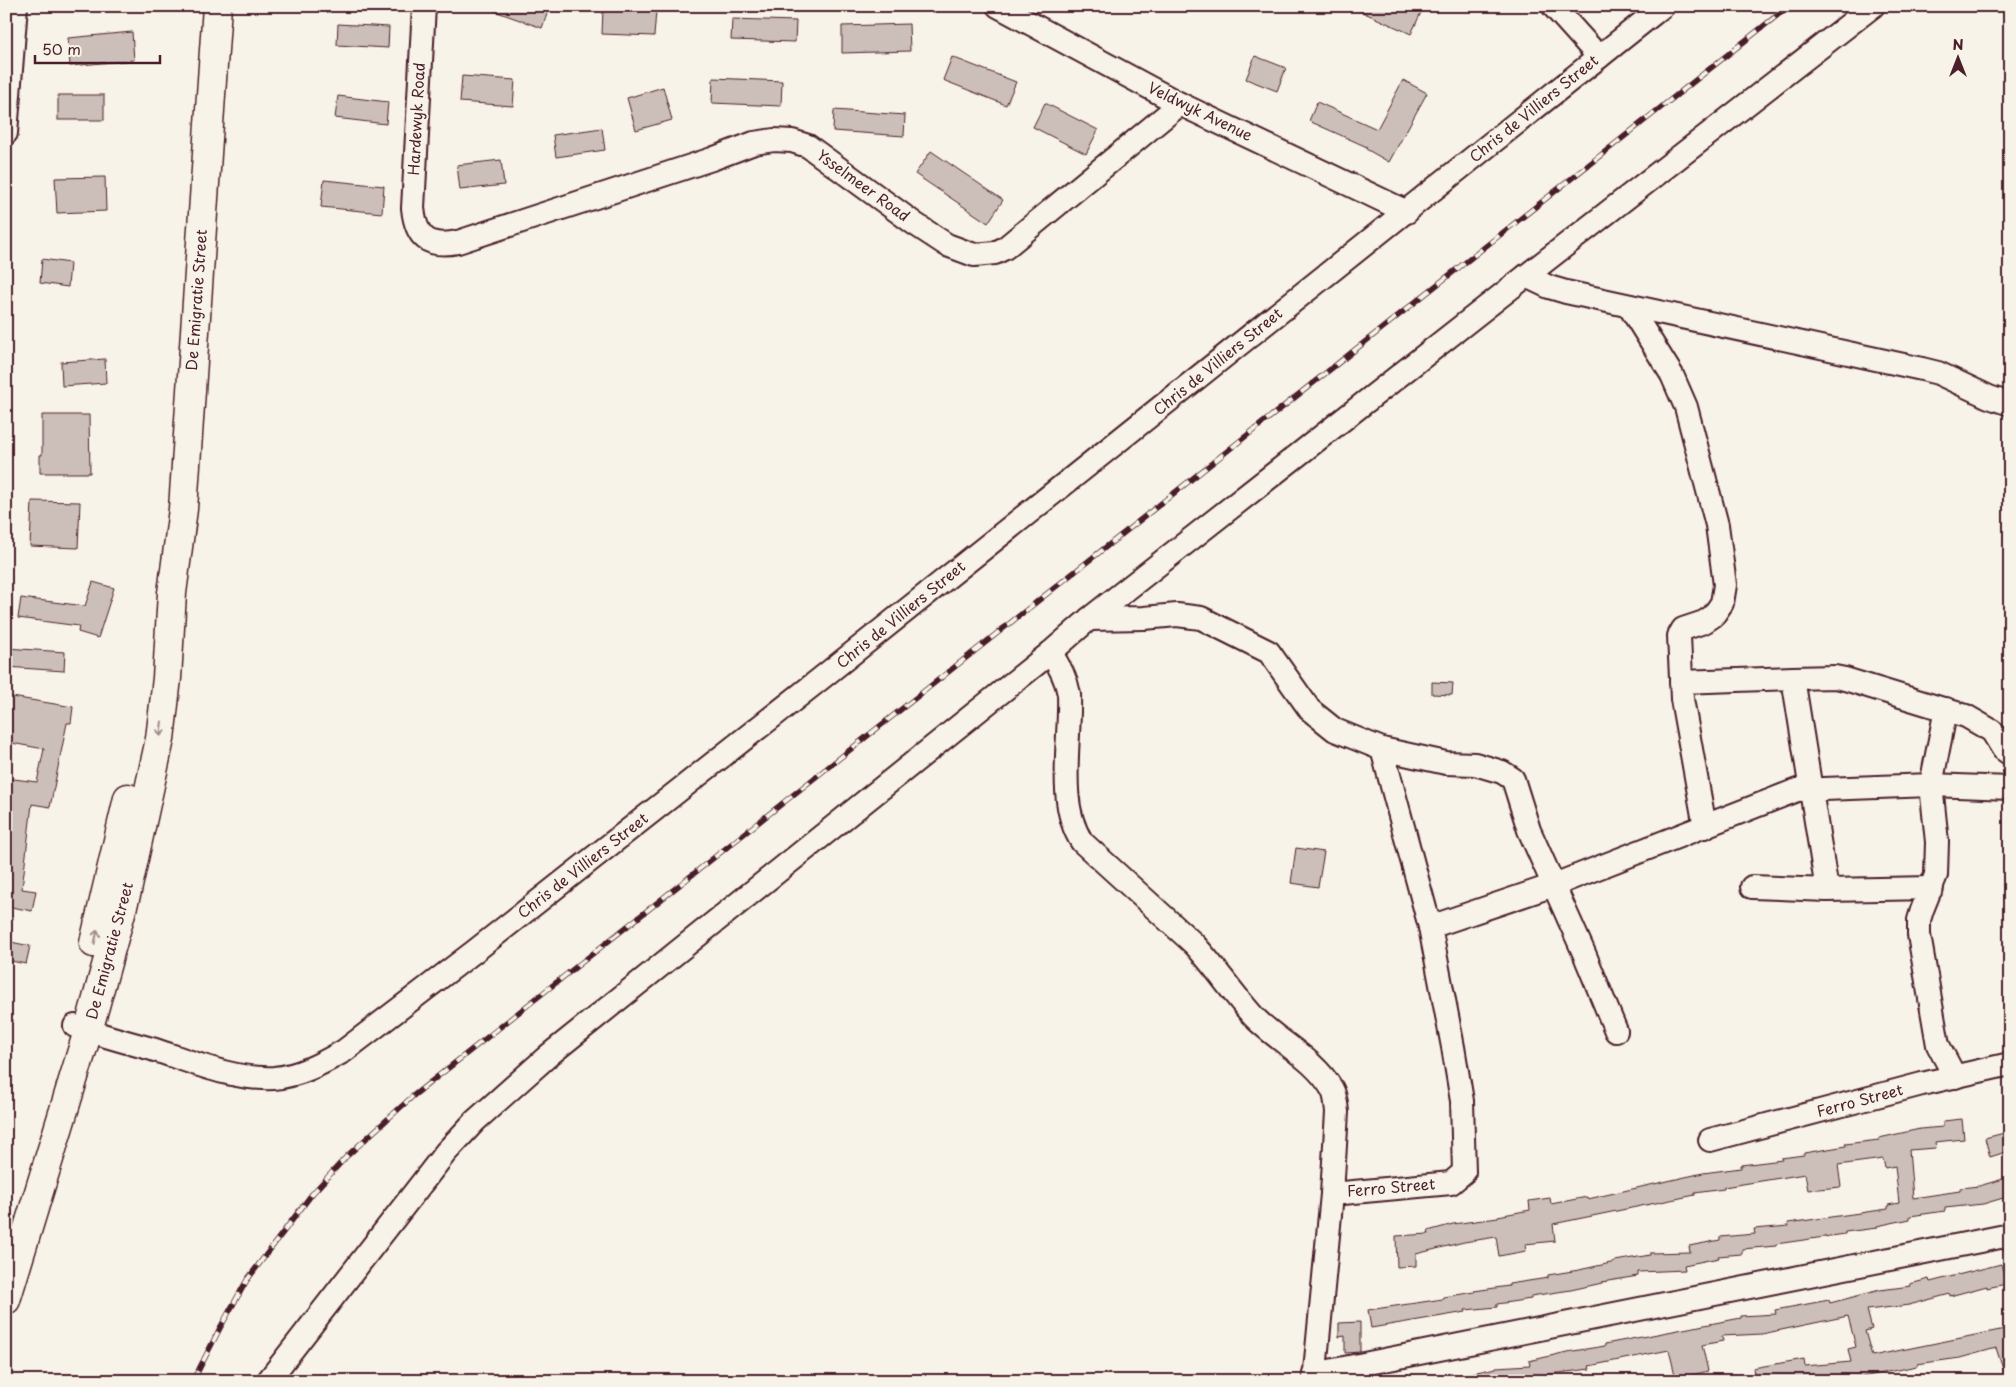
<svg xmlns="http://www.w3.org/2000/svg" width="2016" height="1387" font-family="'Playpen Sans',sans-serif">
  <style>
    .building { fill: #ccbfb9; stroke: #4a1f2b }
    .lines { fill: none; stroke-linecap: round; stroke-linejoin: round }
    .minor-casing { stroke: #4a1f2b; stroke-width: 26 }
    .highway-casing { stroke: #4a1f2b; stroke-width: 31 }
    .minor { stroke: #f7f3e8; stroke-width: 22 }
    .highway { stroke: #f7f3e8; stroke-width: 28 }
    .rail-casing { stroke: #4a1f2b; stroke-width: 5.5 }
    .rail { stroke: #f7f3e8; stroke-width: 4; stroke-dasharray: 11; stroke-linecap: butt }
    .oneway { stroke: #a0898a }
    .labels { text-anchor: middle; stroke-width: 4; stroke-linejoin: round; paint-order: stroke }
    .street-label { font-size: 15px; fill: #4a1f2b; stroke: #f7f3e8 }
  </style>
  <rect width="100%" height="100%" fill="#f7f3e8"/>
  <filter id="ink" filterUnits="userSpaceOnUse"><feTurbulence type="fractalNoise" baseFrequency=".02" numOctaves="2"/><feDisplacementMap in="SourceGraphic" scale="10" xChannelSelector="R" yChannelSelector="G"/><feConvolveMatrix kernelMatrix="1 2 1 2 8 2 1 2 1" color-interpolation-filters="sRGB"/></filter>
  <g filter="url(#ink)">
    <g class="building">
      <polygon points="486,6 550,6 542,28 486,8"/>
      <polygon points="1349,6 1424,6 1411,34"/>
      <polygon points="603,9 656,11 654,36 602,34"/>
      <polygon points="732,19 796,21 795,42 731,40"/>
      <polygon points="338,24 389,27 388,48 337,45"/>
      <polygon points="909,24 910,51 842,53 842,26"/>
      <polygon points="132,32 134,60 70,66 68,38"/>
      <polygon points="1255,56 1286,68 1277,91 1246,79"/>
      <polygon points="952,57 1016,82 1006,105 943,80"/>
      <polygon points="462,76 515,80 513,106 460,102"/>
      <polygon points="713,78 782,81 781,106 712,103"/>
      <polygon points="1403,80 1427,93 1389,162 1366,149 1367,147 1309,121 1317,102 1377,129"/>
      <polygon points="663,87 672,120 636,130 627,98"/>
      <rect x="58" y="95" width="46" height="25"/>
      <polygon points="338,96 388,102 386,124 335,118"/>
      <polygon points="1045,103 1098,130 1086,154 1033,127"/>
      <polygon points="834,110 905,115 904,136 833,131"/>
      <polygon points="602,128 605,150 556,157 553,135"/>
      <polygon points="931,151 1003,200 988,223 915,174"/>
      <polygon points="501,160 504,185 460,190 457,165"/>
      <polygon points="105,177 106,211 57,213 55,178"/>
      <polygon points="324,180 384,186 382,213 321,207"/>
      <polygon points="42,259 70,263 68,287 40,283"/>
      <polygon points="105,359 106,383 62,386 61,362"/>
      <polygon points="42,415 89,415 90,473 40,473 40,455 42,455"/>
      <polygon points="32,501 80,502 78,548 30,546"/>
      <polygon points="93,582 114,588 98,638 78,632 79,626 18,618 21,598 85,606"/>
      <polygon points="6,648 65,652 64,671 6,667"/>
      <polygon points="1432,682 1453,683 1452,695 1432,694"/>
      <polygon points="6,696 73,707 71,723 67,723 50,807 32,804 22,889 36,891 32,911 6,906 6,778 37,782 44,749 6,742"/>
      <polygon points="1296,848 1324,852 1318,887 1291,883"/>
      <polygon points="6,941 30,946 26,964 6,960"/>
      <polygon points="1962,1119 1964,1139 1935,1142 1936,1148 1909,1150 1913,1198 1960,1191 1960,1188 1979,1186 2010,1177 2010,1196 1983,1204 1945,1208 1945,1211 1910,1216 1910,1219 1877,1226 1877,1228 1845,1232 1845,1234 1776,1244 1776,1246 1742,1249 1742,1254 1718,1256 1719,1258 1684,1265 1685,1270 1638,1272 1638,1276 1602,1282 1602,1283 1571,1290 1531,1296 1531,1299 1497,1304 1497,1307 1465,1310 1466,1312 1371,1328 1368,1310 1443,1299 1443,1297 1475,1292 1474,1291 1509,1286 1509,1284 1548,1278 1548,1275 1579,1270 1615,1262 1615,1261 1650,1255 1650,1253 1690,1252 1689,1246 1720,1240 1720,1237 1755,1234 1754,1229 1789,1226 1788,1223 1888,1209 1888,1205 1899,1203 1895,1166 1885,1168 1883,1159 1838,1165 1841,1187 1808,1190 1805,1174 1724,1187 1724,1189 1695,1193 1695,1195 1553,1224 1555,1241 1525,1244 1526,1251 1499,1256 1496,1237 1464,1242 1416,1254 1416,1266 1397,1267 1396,1236 1429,1234 1428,1231 1453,1224 1498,1218 1498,1216 1530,1210 1529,1201 1550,1198 1551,1204 1587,1197 1588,1199 1703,1173 1741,1168 1741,1165 1782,1160 1781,1158 1804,1155 1804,1153 1846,1146 1845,1144 1879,1140 1879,1138 1920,1129 1943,1127 1943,1121"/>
      <polygon points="2004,1133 2009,1151 1990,1157 1985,1138"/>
      <polygon points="2001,1264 2006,1284 1987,1288 1987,1286 1950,1296 1950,1294 1909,1305 1867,1310 1872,1329 1865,1331 1872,1356 2010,1328 2010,1381 2007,1381 1996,1348 1960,1358 1917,1364 1917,1366 1843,1381 1755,1381 1753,1368 1804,1359 1805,1366 1851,1362 1848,1349 1856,1347 1848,1316 1762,1334 1722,1336 1723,1341 1702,1345 1708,1371 1676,1379 1669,1350 1589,1366 1590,1369 1551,1374 1526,1381 1467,1381 1467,1374 1496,1368 1496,1367 1530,1365 1529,1361 1567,1352 1605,1346 1605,1344 1741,1318 1741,1316 1776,1314 1775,1310 1829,1300 1830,1303 1880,1290 1911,1286 1910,1284 1929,1279 1930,1282"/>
      <polygon points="1360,1322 1360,1352 1345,1353 1345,1336 1339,1337 1339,1323"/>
    </g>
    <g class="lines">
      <defs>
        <g id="minor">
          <path d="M424 6 413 208C416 238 428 248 458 242L712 159 754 143 774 140 792 141 808 146 915 224 947 245 974 255 995 253 1005 248 1180 104"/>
          <polyline points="998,6 1180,104 1407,212"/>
          <polyline points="1553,6 1599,57"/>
          <polyline points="6,133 16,6"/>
          <polyline points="1526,276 1549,287 1566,292 1922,369 1938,373 1989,397 2010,404"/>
          <polyline points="1629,306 1672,375 1686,407 1717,525 1725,585 1722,603 1713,616 1704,622 1683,629 1679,636 1682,699 1705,827"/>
          <polyline points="1089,619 1144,618 1177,615 1201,618 1269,652 1310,710 1335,730 1382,749 1446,763 1475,764 1502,772 1513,779 1529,830 1584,953 1616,1031"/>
          <path d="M1050 653C1060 666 1066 678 1069 694 1071 740 1056 803 1082 842L1193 943C1215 966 1232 993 1254 1017 1278 1042 1314 1058 1332 1089 1336 1096 1336 1104 1337 1112L1332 1194 1314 1381"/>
          <polyline points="1793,678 1827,890"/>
          <polyline points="1681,682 1793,678 1835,677 1845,679 1966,716 1992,731 2003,749 2010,754"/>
          <polyline points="1946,709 1931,785 1937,842 1936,875 1922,910 1919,920 1919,935 1938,1045 1955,1077"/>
          <polyline points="1752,887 1827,890 1932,888"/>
          <polyline points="1430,927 1554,885 1797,790 1931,785 2010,788"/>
          <path d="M75 1026C100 1035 126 1042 152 1049 190 1061 232 1080 274 1078 299 1076 323 1063 344 1051L475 951 819 680 1663 6"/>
          <polyline points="1710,1140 1922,1084 2010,1064"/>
          <polyline points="1332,1194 1451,1183 1464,1172 1462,1101 1453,1047 1430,927 1382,749"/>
          <polyline points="1314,1374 2010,1235"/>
          <polyline points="268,1381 446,1152 475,1121 549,1055 1050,653 1089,619 1517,283 1873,6"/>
        </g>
        <g id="highway">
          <polyline points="94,943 128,798"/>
          <polyline points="6,1300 88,1031 127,891 160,739 167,678 172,593 183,509 217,6"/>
        </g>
      </defs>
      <use href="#minor" class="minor-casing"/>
      <use href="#highway" class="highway-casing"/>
      <use href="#minor" class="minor"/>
      <use href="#highway" class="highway"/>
      <defs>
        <polyline id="rail" points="193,1381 220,1328 247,1280 312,1194 347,1156 413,1096 1789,6"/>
      </defs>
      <use href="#rail" class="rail-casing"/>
      <use href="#rail" class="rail"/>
    </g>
    <defs><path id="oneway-shaft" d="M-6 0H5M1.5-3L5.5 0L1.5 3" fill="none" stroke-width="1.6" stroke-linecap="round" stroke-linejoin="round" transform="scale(1.25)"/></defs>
    <g class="oneway">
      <use href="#oneway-shaft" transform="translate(161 729) rotate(97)"/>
      <use href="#oneway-shaft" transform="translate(96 937) rotate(-77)"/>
    </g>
  </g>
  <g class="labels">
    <g class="street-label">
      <text transform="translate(1534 109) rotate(-39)" y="5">Chris de Villiers Street</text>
      <text transform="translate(1200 112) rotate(26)" y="5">Veldwyk Avenue</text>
      <text transform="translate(417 119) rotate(-87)" y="5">Hardewyk Road</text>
      <text transform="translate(863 186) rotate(36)" y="5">Ysselmeer Road</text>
      <text transform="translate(197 300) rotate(-86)" y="5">De Emigratie Street</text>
      <text transform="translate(1218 362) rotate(-39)" y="5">Chris de Villiers Street</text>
      <text transform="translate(901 615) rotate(-39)" y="5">Chris de Villiers Street</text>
      <text transform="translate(583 866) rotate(-38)" y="5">Chris de Villiers Street</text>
      <text transform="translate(110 951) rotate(-75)" y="5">De Emigratie Street</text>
      <text transform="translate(1860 1101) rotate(-15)" y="5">Ferro Street</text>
      <text transform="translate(1391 1188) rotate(-5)" y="5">Ferro Street</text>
    </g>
  </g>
  <rect width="2016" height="1387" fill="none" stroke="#f7f3e8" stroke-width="25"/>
  <rect x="12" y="12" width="1991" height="1362" fill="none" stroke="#4a1f2b" stroke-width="2" filter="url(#ink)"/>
  <g transform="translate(1958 58)" stroke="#f7f3e8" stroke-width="4" paint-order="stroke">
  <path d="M0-4L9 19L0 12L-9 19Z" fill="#4a1f2b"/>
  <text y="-8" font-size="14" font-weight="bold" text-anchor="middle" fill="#4a1f2b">N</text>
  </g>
  <path d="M35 55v8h125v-8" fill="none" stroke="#4a1f2b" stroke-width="2.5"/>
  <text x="42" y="55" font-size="15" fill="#4a1f2b" stroke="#f7f3e8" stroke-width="4" paint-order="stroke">50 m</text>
</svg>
